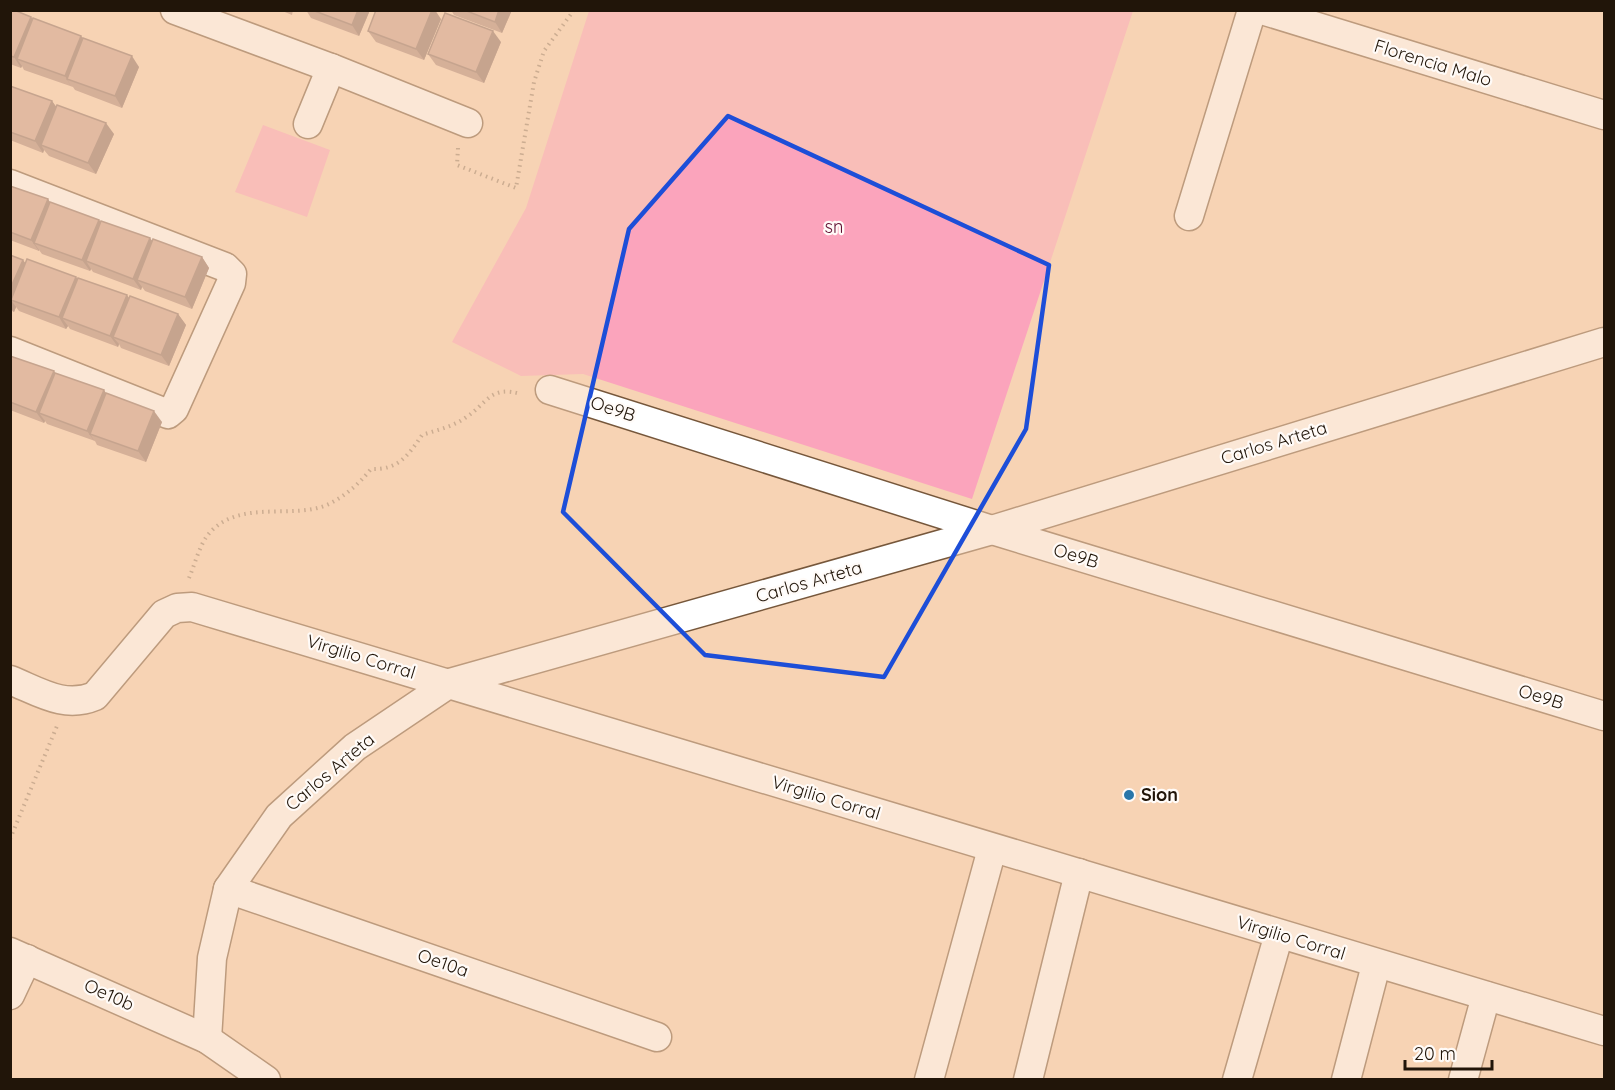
<svg xmlns="http://www.w3.org/2000/svg" width="1615" height="1090" font-family="Quicksand,sans-serif">
  <style>
    .green { fill: #fba4bc }
    .lines { fill: none; stroke-linecap: round; stroke-linejoin: round }
    .street-casing { stroke: #76573b; stroke-width: 31 }
    .path { stroke: #977e67; stroke-width: 4; stroke-dasharray: 1.5 4.5; stroke-linecap: butt }
    .street { stroke: #fff; stroke-width: 28 }
    .wall { fill: #ab8577 }
    .shaded-wall { fill: #8b6c61 }
    .building { fill: #c79b8a; stroke: #8b6c61; stroke-width: 1.5 }
    .marked { fill: none; stroke: #1d4ed8; stroke-width: 4.5; stroke-linejoin: round }
    .poi-dot { fill: #2a76a9; stroke: #fffbf8; stroke-width: 2 }
    .labels { text-anchor: middle; stroke-width: 4.5; stroke-linejoin: round; paint-order: stroke }
    .street-label { font-size: 18px; fill: #211509; stroke: #fffbf8 }
    .park-label { font-size: 18px; fill: #620e31; stroke: #fffbf8 }
    .poi-label { font-size: 18px; font-weight: bold; fill: #211509; stroke: #fffbf8; text-anchor: start }
  </style>
  <rect width="100%" height="100%" fill="#f7d3b4"/>
  <g class="green">
    <polygon points="589,11 1133,11 972,499 583,374 521,376 452,342 526,208"/>
    <polygon points="263,125 330,150 307,217 235,192"/>
  </g>
  <g class="lines">
    <defs>
      <g id="street">
        <polyline points="175,10 331,68 468,123"/>
        <polyline points="1262,10 1604,115"/>
        <polyline points="308,124 331,68"/>
        <polyline points="10,184 225,267 232,274 231,283 174,409 168,414 10,351"/>
        <polyline points="1189,216 1252,10"/>
        <polyline points="550,390 992,530 1604,716"/>
        <path d="M10 680C40 692 64 709 95 696L164 614 177 608 192 607 1604 1031"/>
        <polyline points="228,889 657,1037"/>
        <polyline points="10,952 207,1039 266,1080"/>
        <polyline points="10,995 27,959"/>
        <polyline points="207,1039 212,958 228,889 279,816 355,747 450,683 992,530 1604,342"/>
        <polyline points="929,1080 992,849"/>
        <polyline points="1028,1080 1079,873"/>
        <polyline points="1237,1080 1279,934"/>
        <polyline points="1346,1080 1376,965"/>
        <polyline points="1463,1080 1486,996"/>
      </g>
    </defs>
    <use href="#street" class="street-casing"/>
    <g class="path">
      <polyline points="458,148 457,165 516,188 534,82 544,51 574,10"/>
      <path d="M189 578C195 564 199 547 207 536 237 497 293 521 329 504 345 496 359 484 371 469 398 470 408 456 422 435 437 430 452 427 465 418 488 403 490 385 521 394"/>
      <polyline points="10,839 57,726"/>
    </g>
    <use href="#street" class="street"/>
  </g>
  <g class="wall">
    <polygon points="10,10 31,17 33,19 81,36 83,38 139,67 122,108 75,90 73,87 24,70 22,66 21,68 10,64"/>
    <polygon points="280,10 293,10 292,15"/>
    <polygon points="306,10 370,10 359,36 311,18"/>
    <polygon points="451,10 512,10 502,33 454,15"/>
    <polygon points="441,19 424,60 376,42 368,31"/>
    <polygon points="501,42 484,83 436,65 428,54"/>
    <polygon points="10,86 52,101 56,107 114,134 96,174 49,156 44,150 43,153 10,140"/>
    <polygon points="10,186 48,199 50,203 99,220 101,222 150,238 152,241 202,257 209,268 192,309 145,291 142,287 141,290 93,272 91,269 90,271 42,254 39,250 39,251 10,240"/>
    <polygon points="10,255 23,260 25,263 76,277 78,280 129,298 178,314 186,325 169,366 121,348 119,344 118,347 70,329 68,326 66,329 19,311 16,307 14,312 10,310"/>
    <polygon points="10,356 54,371 55,373 104,390 106,394 162,422 146,462 97,445 95,441 47,424 45,421 44,423 10,410"/>
  </g>
  <g class="shaded-wall">
    <polygon points="358,10 370,10 359,36 352,25"/>
    <polygon points="432,10 435,10 441,19 424,60 416,49"/>
    <polygon points="499,10 512,10 502,33 495,22"/>
    <polygon points="31,17 39,28 17,59 22,66 21,68 14,57"/>
    <polygon points="493,31 501,42 484,83 476,72"/>
    <polygon points="81,36 89,47 67,79 72,88 65,76"/>
    <polygon points="132,56 139,67 122,108 115,96"/>
    <polygon points="52,101 60,112 41,145 44,150 43,153 35,141"/>
    <polygon points="106,123 114,134 96,174 88,163"/>
    <polygon points="48,199 55,210 34,243 39,250 39,251 31,240"/>
    <polygon points="99,220 107,231 86,261 91,269 90,271 82,260"/>
    <polygon points="150,238 158,249 137,280 142,287 141,290 133,279"/>
    <polygon points="202,257 209,268 192,309 185,297"/>
    <polygon points="23,260 31,271 11,300 16,307 14,312 10,307 10,289"/>
    <polygon points="76,277 83,288 62,318 68,326 66,329 59,317"/>
    <polygon points="127,295 135,306 113,337 119,344 118,347 110,336"/>
    <polygon points="178,314 186,325 169,366 161,355"/>
    <polygon points="54,371 61,382 39,413 45,421 44,423 36,412"/>
    <polygon points="104,390 111,401 90,434 95,442 87,431"/>
    <polygon points="154,411 162,422 146,462 138,451"/>
  </g>
  <g class="building">
    <polygon points="10,10 14,10 31,17 14,57 10,56"/>
    <polygon points="312,10 358,10 352,25"/>
    <polygon points="376,10 432,10 416,49 368,31"/>
    <polygon points="464,10 499,10 495,22"/>
    <polygon points="445,13 493,31 476,72 428,54"/>
    <polygon points="33,18 81,36 65,76 17,59"/>
    <polygon points="83,38 132,56 115,96 67,79"/>
    <polygon points="10,86 52,101 35,141 10,132"/>
    <polygon points="57,105 106,123 88,163 41,145"/>
    <polygon points="10,186 48,199 31,240 10,232"/>
    <polygon points="50,202 99,220 82,260 34,243"/>
    <polygon points="101,221 150,238 133,279 86,261"/>
    <polygon points="153,239 202,257 185,297 137,280"/>
    <polygon points="10,255 23,260 10,289"/>
    <polygon points="27,259 76,277 59,317 11,300"/>
    <polygon points="78,278 127,295 110,336 62,318"/>
    <polygon points="130,296 178,314 161,355 113,337"/>
    <polygon points="10,356 54,371 36,412 10,402"/>
    <polygon points="55,373 104,390 87,431 39,413"/>
    <polygon points="106,393 154,411 138,451 90,434"/>
  </g>
  <path d="M0 0H1615V1090H0ZM728 116 1049 265 1026 429 884 677 705 655 563 512 629 229Z" fill="#f7d3b4" fill-opacity=".55" fill-rule="evenodd"/>
  <path class="marked" d="M728 116 1049 265 1026 429 884 677 705 655 563 512 629 229Z"/>
  <circle class="poi-dot" cx="1129" cy="795" r="6"/>
  <g class="labels">
    <g class="street-label">
      <text transform="translate(1433 63) rotate(17)" y="6">Florencia Malo</text>
      <text transform="translate(613 409) rotate(18)" y="6">Oe9B</text>
      <text transform="translate(1274 443) rotate(-17)" y="6">Carlos Arteta</text>
      <text transform="translate(1076 556) rotate(17)" y="6">Oe9B</text>
      <text transform="translate(809 582) rotate(-16)" y="6">Carlos Arteta</text>
      <text transform="translate(361 657) rotate(17)" y="6">Virgilio Corral</text>
      <text transform="translate(1541 697) rotate(17)" y="6">Oe9B</text>
      <text transform="translate(330 772) rotate(-40)" y="6">Carlos Arteta</text>
      <text transform="translate(826 798) rotate(17)" y="6">Virgilio Corral</text>
      <text transform="translate(1291 938) rotate(17)" y="6">Virgilio Corral</text>
      <text transform="translate(443 963) rotate(19)" y="6">Oe10a</text>
      <text transform="translate(109 995) rotate(24)" y="6">Oe10b</text>
    </g>
    <g class="park-label">
      <text x="834" y="233">sn</text>
    </g>
    <g class="poi-label">
      <text x="1141" y="801">Sion</text>
    </g>
  </g>
  <rect width="1615" height="1090" fill="none" stroke="#211509" stroke-width="24"/>
  <path d="M1405 1060v9h87v-9" fill="none" stroke="#211509" stroke-width="3"/>
  <text x="1414" y="1060" font-size="18" fill="#211509" stroke="#fffbf8" stroke-width="4.5" paint-order="stroke">20 m</text>
</svg>
